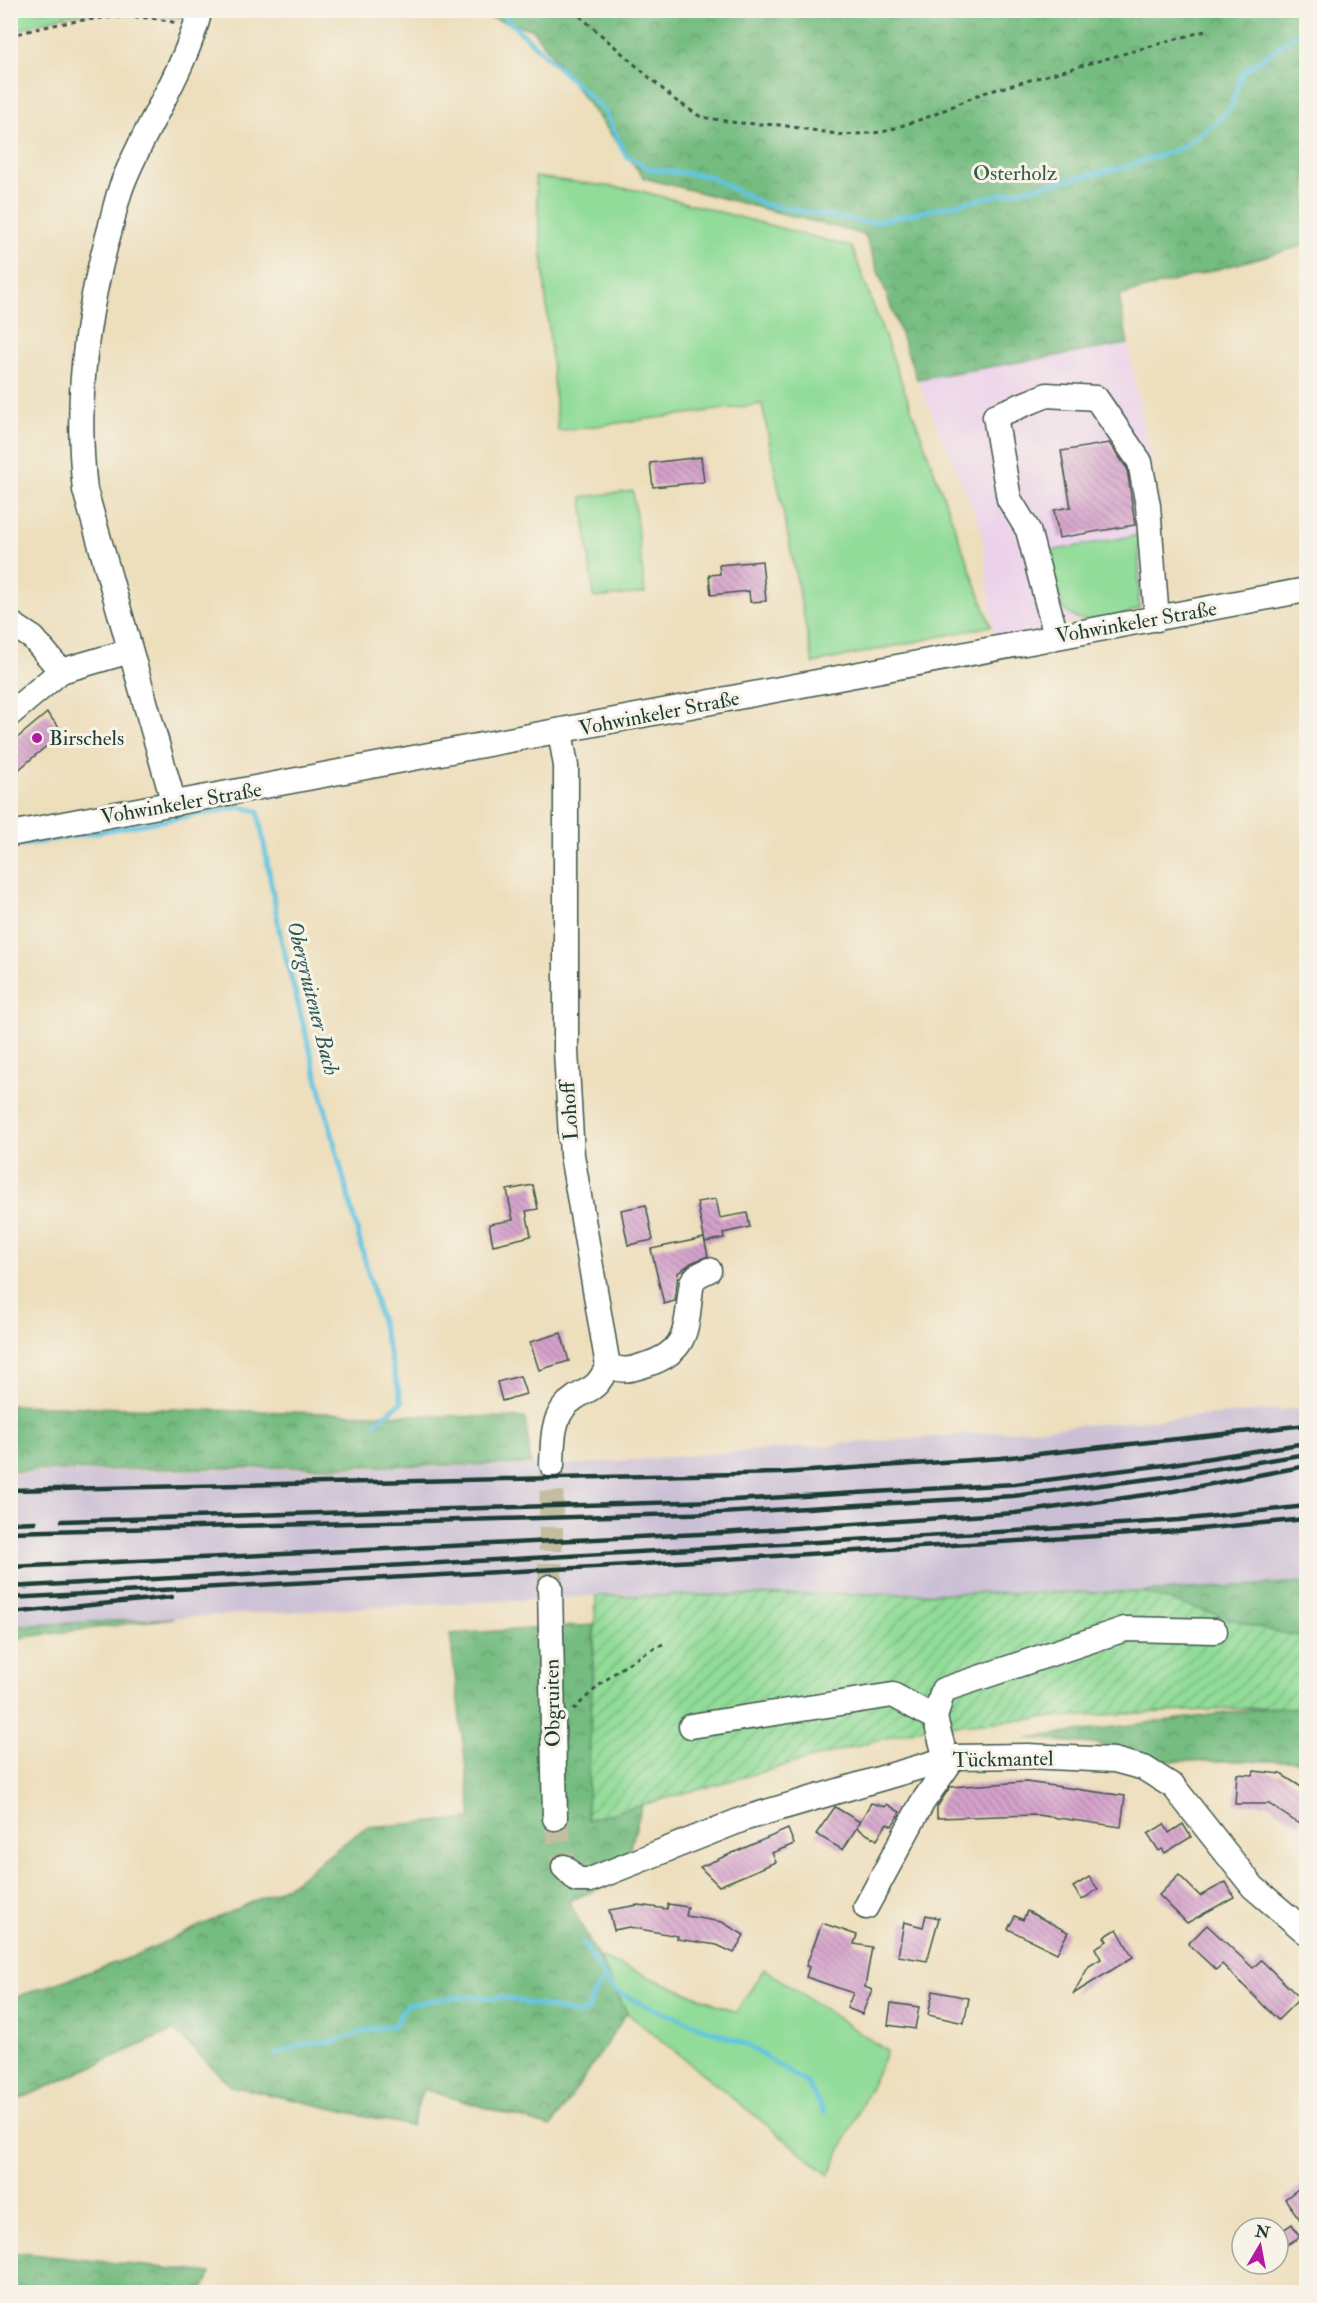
<svg xmlns="http://www.w3.org/2000/svg" width="1317" height="2303" font-family="'IM FELL Double Pica',serif">
  <style>
    .built { fill: #ecd1ea }
    .industrial { fill: #cbbfd5 }
    .grass { fill: #91dc98; stroke: #588c66; stroke-width: 1.5 }
    .forest { fill: url(#forest-crowns); stroke: #4a7c5a; stroke-width: 1.5 }
    .garden { fill: url(#garden-furrows); stroke: #588c66; stroke-width: 1.5 }
    .lines { fill: none; stroke-linecap: round; stroke-linejoin: round }
    .stream { stroke: #62c4e0; stroke-width: 5 }
    .building { fill: url(#building-back-hatch) }
    .minor-tunnel { stroke: #c4bea1; stroke-width: 24; stroke-dasharray: 24 12; stroke-linecap: butt }
    .minor-casing { stroke: #3e5548; stroke-width: 27 }
    .path { stroke: #3e5548; stroke-width: 3; stroke-dasharray: 4.5 4.5; stroke-linecap: butt }
    .minor { stroke: #fff; stroke-width: 24 }
    .rail { stroke: #1f3d34; stroke-width: 4.5 }
    .poi-dot { fill: #b5179e; stroke: #f7f3e8; stroke-width: 2 }
    .labels { text-anchor: middle; stroke-width: 6; stroke-linejoin: round; paint-order: stroke }
    .park-label { font-size: 21px; fill: #365d48; stroke: #f7f3e8 }
    .street-label { font-size: 21px; fill: #1f3d34; stroke: #f7f3e8 }
    .poi-label { font-size: 21px; fill: #1f3d34; stroke: #f7f3e8; text-anchor: start }
    .water-label { font-size: 22px; font-style: italic; fill: #2c5856; stroke: #f7f3e8 }
  </style>
  <defs>
    <pattern id="forest-crowns" width="20" height="18" patternUnits="userSpaceOnUse" patternTransform="scale(1.5)"><rect width="20" height="18" fill="#74bc80"/><path d="M2 6a3 3 0 1 1 6 0M12 15a3 3 0 1 1 6 0" fill="none" stroke="#5f9a6a"/></pattern>
    <pattern id="garden-furrows" width="10" height="10" patternUnits="userSpaceOnUse" patternTransform="scale(1.5)"><rect width="10" height="10" fill="#91dc98"/><path d="M-1 1l2-2M0 10L10 0M9 11l2-2" fill="none" stroke="#76b47d"/></pattern>
    <pattern id="building-back-hatch" width="6" height="6" patternUnits="userSpaceOnUse" patternTransform="scale(1.5)"><rect width="6" height="6" fill="#d5a1cb"/><path d="M-1 5l2 2M0 0l6 6M5-1l2 2" fill="none" stroke="#ac84a6"/></pattern>
  </defs>
  <rect width="100%" height="100%" fill="#f7f3e8"/>
  <filter id="ink" filterUnits="userSpaceOnUse"><feTurbulence type="fractalNoise" baseFrequency=".0167" numOctaves="2"/><feDisplacementMap in="SourceGraphic" scale="12" xChannelSelector="R" yChannelSelector="G"/><feConvolveMatrix kernelMatrix="1 2 1 2 8 2 1 2 1" color-interpolation-filters="sRGB"/></filter>
  <filter id="wash" filterUnits="userSpaceOnUse"><feTurbulence type="fractalNoise" baseFrequency=".008" numOctaves="4" result="noise"/><feDisplacementMap in="SourceGraphic" scale="24" xChannelSelector="R" yChannelSelector="G"/><feGaussianBlur stdDeviation="1.35" result="paint"/><feColorMatrix in="noise" values="0 0 0 0 0 0 0 0 0 0 0 0 0 0 0 0 0 1.4 0 .05"/><feComposite in="paint" operator="in"/></filter>
  <g filter="url(#wash)">
    <rect width="100%" height="100%" fill="#eddebc"/>
    <polygon class="built" points="1128,344 1155,483 1170,599 995,640 981,527 917,379"/>
    <polygon class="industrial" points="1306,1408 1306,1582 1141,1592 596,1596 11,1626 11,1473 569,1465"/>
    <g class="grass">
      <polygon points="11,11 113,11 113,13 66,15 11,32"/>
      <polygon points="535,177 637,190 852,247 991,626 813,663 762,404 558,431"/>
      <polygon points="633,491 645,593 594,598 582,497"/>
      <path d="M1139 535V608C1125 615 1114 617 1099 620 1053 626 1056 585 1050 551Z"/>
      <polygon points="599,1957 736,2012 764,1969 887,2051 829,2175 627,2013"/>
    </g>
    <g class="forest">
      <polygon points="113,11 196,11 185,18 113,13"/>
      <polygon points="478,11 1306,11 1306,245 1119,296 1128,344 917,379 865,235 644,178 532,29 487,17"/>
      <polygon points="11,1405 525,1418 531,1464 11,1471"/>
      <polygon points="1306,1582 1306,1637 1270,1631 1141,1592"/>
      <polygon points="173,1618 11,1639 11,1626"/>
      <polygon points="594,1625 587,1820 642,1805 622,1879 569,1901 627,2013 551,2127 423,2089 411,2126 231,2086 174,2030 11,2103 10,1999 132,1957 291,1884 366,1827 472,1819 450,1634"/>
      <polygon points="1275,1707 1306,1708 1306,1761 1162,1761 1112,1746 1027,1738"/>
      <polygon points="11,2252 211,2273 202,2292 11,2292"/>
    </g>
    <polygon class="garden" points="1141,1592 1270,1631 1306,1637 1306,1708 1275,1707 1056,1717 922,1728 587,1820 596,1596"/>
    <g class="lines">
      <g class="stream">
        <polyline points="495,10 499,12 604,110 626,156 650,169 708,176 763,204 870,223 1122,168 1181,148 1215,123 1231,108 1242,73 1298,33 1306,32"/>
        <polyline points="10,847 241,807 258,811 281,939 402,1402 376,1422"/>
        <polyline points="583,1943 613,1989 642,2004 747,2045 808,2084 824,2112"/>
        <polyline points="275,2055 302,2044 333,2042 364,2031 395,2025 406,2005 454,1997 506,1998 577,2014 588,2011 593,1995 605,1977"/>
      </g>
    </g>
    <g id="blocks">
      <g class="building">
        <polygon points="1109,443 1127,468 1135,525 1059,538 1054,510 1071,507 1061,451"/>
        <polygon points="701,457 704,482 653,487 650,463"/>
        <polygon points="762,561 766,601 750,602 749,591 711,595 709,575 720,574 719,565"/>
        <polygon points="47,713 63,732 10,777 10,744"/>
        <polygon points="533,1185 538,1209 526,1211 531,1236 493,1245 489,1224 513,1220 507,1190"/>
        <polygon points="716,1199 720,1218 747,1213 750,1227 723,1233 724,1238 705,1242 697,1202"/>
        <polygon points="646,1205 653,1240 628,1245 621,1210"/>
        <polygon points="704,1238 708,1256 691,1263 678,1273 675,1301 664,1304 651,1249"/>
        <polygon points="561,1333 569,1361 539,1370 530,1342"/>
        <polygon points="520,1376 526,1394 502,1401 497,1382"/>
        <polygon points="1254,1771 1281,1774 1306,1790 1306,1812 1299,1824 1269,1804 1235,1804 1237,1774 1253,1775"/>
        <polygon points="1026,1782 1125,1796 1121,1827 1037,1815 937,1818 937,1807 950,1787"/>
        <polygon points="871,1803 885,1807 887,1804 900,1812 892,1826 887,1823 877,1840 856,1828"/>
        <polygon points="835,1807 860,1822 843,1850 816,1834"/>
        <polygon points="1164,1824 1169,1833 1183,1824 1191,1837 1165,1853 1162,1849 1159,1851 1148,1834"/>
        <polygon points="788,1829 794,1844 772,1853 776,1862 719,1886 700,1867"/>
        <polygon points="1179,1875 1200,1896 1226,1882 1234,1897 1187,1923 1159,1895"/>
        <polygon points="1089,1877 1098,1889 1082,1900 1073,1887"/>
        <polygon points="668,1904 688,1907 686,1916 722,1922 744,1935 734,1953 717,1945 677,1939 678,1936 629,1927 614,1930 609,1910 638,1905 667,1909"/>
        <polygon points="1027,1911 1068,1932 1057,1953 1008,1929 1015,1916 1023,1920"/>
        <polygon points="926,1915 939,1918 927,1961 898,1956 904,1922 923,1927"/>
        <polygon points="822,1923 857,1935 854,1944 872,1947 865,1987 872,1990 862,2014 847,2008 853,1993 806,1977 809,1967 806,1966"/>
        <polygon points="1207,1925 1253,1968 1261,1960 1300,1998 1278,2020 1222,1964 1216,1970 1188,1944"/>
        <polygon points="1117,1929 1133,1957 1073,1994 1089,1966 1101,1959 1095,1948 1107,1941 1104,1937"/>
        <polygon points="933,1991 969,1998 964,2023 928,2015"/>
        <polygon points="891,2003 919,2007 915,2029 888,2025"/>
        <polygon points="1306,2183 1306,2228 1285,2199"/>
        <polygon points="1292,2224 1300,2237 1285,2246 1278,2233"/>
      </g>
    </g>
  </g>
  <g filter="url(#ink)">
    <use href="#blocks" fill-opacity="0" stroke="#3e5548" stroke-width="1.5"/>
    <g class="lines">
      <g class="minor-tunnel">
        <polyline points="550,1587 552,1465"/>
        <polyline points="555,1818 564,1867"/>
      </g>
      <defs>
        <g id="minor">
          <polyline points="10,623 33,638 61,671"/>
          <polyline points="1056,636 1028,530 1009,499 995,416 1047,395 1096,398 1140,462 1148,506 1157,619"/>
          <polyline points="10,714 61,671 130,651"/>
          <path d="M174 804 85 490C75 403 86 313 110 229 114 213 117 196 124 180 147 123 185 71 200 10"/>
          <polyline points="10,834 1306,590"/>
          <path d="M608 1366C626 1372 629 1370 648 1364 693 1349 685 1322 692 1282L697 1276 709 1270"/>
          <path d="M552 1465C553 1445 551 1419 568 1403 589 1385 593 1396 608 1366L572 1155 566 1051V766L560 731"/>
          <polyline points="550,1587 555,1818"/>
          <polyline points="691,1726 893,1695 935,1718"/>
          <polyline points="946,1759 935,1718 943,1690 1125,1629 1215,1631"/>
          <polyline points="564,1867 577,1880 590,1880 746,1818 954,1757 1027,1756 1114,1760 1144,1768 1174,1787 1253,1887 1306,1932"/>
          <polyline points="866,1907 922,1803 954,1757"/>
        </g>
      </defs>
      <use href="#minor" class="minor-casing"/>
      <g class="path">
        <polyline points="573,10 675,100 701,117 738,123 780,125 843,135 883,132 931,116 980,94 1205,31"/>
        <path d="M10 36C57 22 128 9 176 23"/>
        <path d="M573 1710C603 1681 625 1662 663 1644"/>
      </g>
      <use href="#minor" class="minor"/>
      <g class="rail">
        <polyline points="10,1490 780,1473 1001,1458 1306,1425"/>
        <polyline points="62,1521 716,1501 1015,1484 1172,1464 1306,1443"/>
        <polyline points="10,1523 35,1522"/>
        <polyline points="10,1532 721,1513 1013,1496 1173,1476 1306,1454"/>
        <polyline points="10,1567 721,1533 1015,1513 1174,1491 1306,1466"/>
        <polyline points="10,1587 1015,1531 1179,1520 1306,1506"/>
        <polyline points="10,1598 612,1566 1179,1531 1306,1519"/>
        <polyline points="10,1613 172,1597"/>
      </g>
    </g>
  </g>
  <circle class="poi-dot" cx="37" cy="738" r="6"/>
  <g class="labels">
    <g class="park-label">
      <text x="1015" y="180">Osterholz</text>
    </g>
    <g class="street-label">
      <text transform="translate(1136 622) rotate(-10)" y="7">Vohwinkeler Straße</text>
      <text transform="translate(659 713) rotate(-11)" y="7">Vohwinkeler Straße</text>
      <text transform="translate(181 803) rotate(-10)" y="7">Vohwinkeler Straße</text>
      <text transform="translate(569 1111) rotate(-94)" y="7">Lohoff</text>
      <text transform="translate(552 1703) rotate(-91)" y="7">Obgruiten</text>
      <text transform="translate(1003 1759) rotate(-1)" y="7">Tückmantel</text>
    </g>
    <g class="poi-label">
      <text x="49" y="745">Birschels</text>
    </g>
    <g class="water-label">
      <text transform="translate(314 998) rotate(76)" y="8">Obergruitener Bach</text>
    </g>
  </g>
  <rect width="1317" height="2303" fill="none" stroke="#f7f3e8" stroke-width="36"/>
  <g transform="translate(1260 2246) rotate(10)"><circle r="28" fill="#f7f3e8" stroke="#a1aaa0" stroke-width="1.5"/>
  <path d="M0-4.5L10 22L0 15L-10 22Z" fill="#b5179e"/>
  <text y="-9" font-size="16" font-weight="bold" text-anchor="middle" fill="#1f3d34">N</text>
  </g>
</svg>
